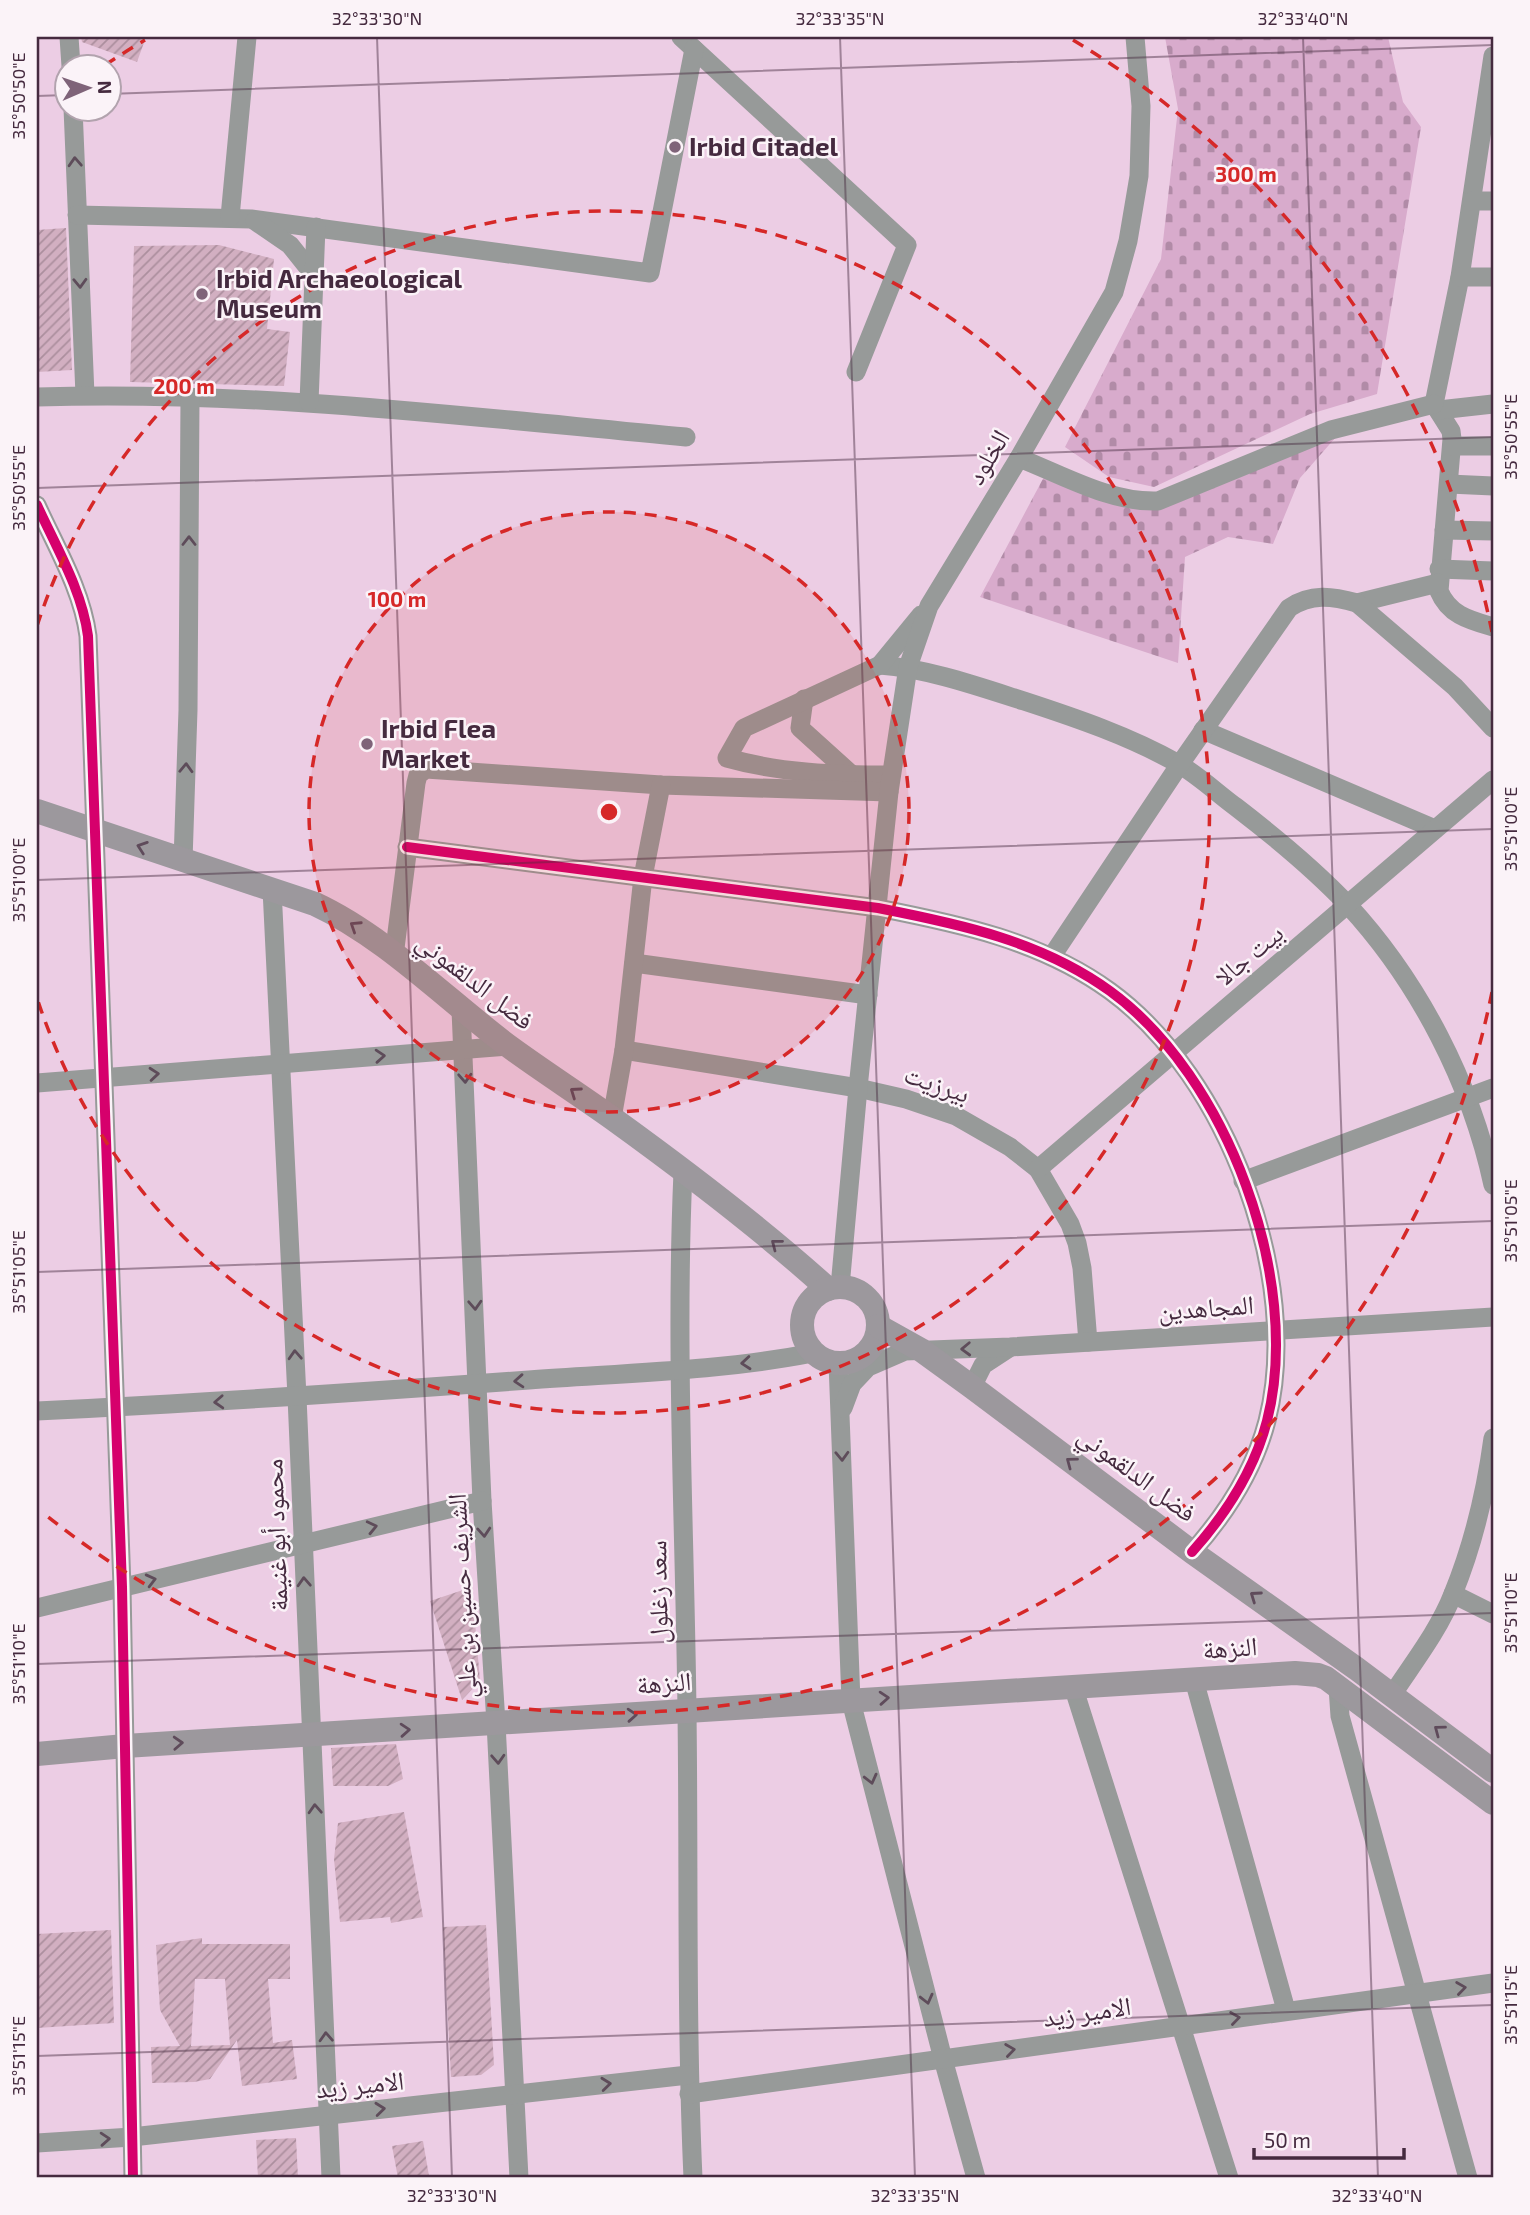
<svg xmlns="http://www.w3.org/2000/svg" width="1530" height="2215" font-family="'Exo 2','Noto Naskh Arabic',sans-serif">
  <style>
    .cemetery { fill: url(#cemetery-stones) }
    .building { fill: url(#building-hatch); fill-rule: evenodd }
    .lines { fill: none; stroke-linecap: round; stroke-linejoin: round }
    .minor { stroke: #979a99; stroke-width: 19 }
    .major { stroke: #9c989d; stroke-width: 24 }
    .cycleway-casing { stroke: #fbf3f8; stroke-width: 15 }
    .cycleway { stroke: #d6006c; stroke-width: 10 }
    .oneway { stroke: #5e4c5a }
    .oneway2 { stroke: #5f4b5b }
    .ticks { fill: none; stroke: #452a3f; stroke-width: 2; stroke-opacity: 0.45 }
    .ring { fill: none; stroke: #d62828; stroke-width: 3.5; stroke-dasharray: 12 9 }
    .poi-dot { fill: #7f6379; stroke: #fbf3f8; stroke-width: 2.5 }
    .labels { text-anchor: middle; stroke-width: 5; stroke-linejoin: round; paint-order: stroke }
    .poi-label { font-size: 26px; font-weight: bold; fill: #452a3f; stroke: #fbf3f8; text-anchor: start }
    .street-label { font-size: 26px; fill: #452a3f; stroke: #fbf3f8 }
    .centre { fill: #d62828; stroke: #fbf3f8; stroke-width: 3.5 }
    .ring-label { font-size: 21px; text-anchor: middle; font-weight: bold; fill: #d62828; stroke: #fbf3f8; stroke-width: 5; stroke-linejoin: round; paint-order: stroke }
    .neatline { fill: none; stroke: #452a3f; stroke-width: 2.5 }
    .ticks-label { font-size: 18px; text-anchor: middle; fill: #452a3f }
  </style>
  <defs>
    <pattern id="cemetery-stones" width="16" height="16" patternUnits="userSpaceOnUse" patternTransform="scale(1.75)"><rect width="16" height="16" fill="#d8abcc"/><path d="M2 7V4a2 2 0 0 1 4 0v3zM10 15v-3a2 2 0 0 1 4 0v3z" fill="#b18ba7"/></pattern>
    <pattern id="building-hatch" width="6" height="6" patternUnits="userSpaceOnUse" patternTransform="scale(1.75)"><rect width="6" height="6" fill="#d2afc1"/><path d="M-1 1l2-2M0 6l6-6M5 7l2-2" fill="none" stroke="#ac8f9e"/></pattern>
  </defs>
  <rect width="100%" height="100%" fill="#eccde4"/>
  <g class="cemetery">
    <polygon points="1165,37 1388,37 1403,102 1421,127 1377,394 1310,414 1154,487 1109,477 1065,447 1161,259 1178,109"/>
    <polygon points="1343,429 1300,478 1273,544 1228,537 1185,557 1178,663 980,597 1045,475 1158,501"/>
  </g>
  <g class="building">
    <polygon points="81,37 146,37 137,62 82,42"/>
    <polygon points="66,228 72,370 37,372 37,230"/>
    <polygon points="219,245 274,259 267,329 290,332 284,386 130,382 134,246"/>
    <polygon points="472,1587 480,1681 462,1700 430,1601"/>
    <polygon points="396,1744 403,1779 388,1786 333,1786 331,1748"/>
    <polygon points="404,1812 423,1917 391,1923 390,1917 340,1922 334,1859 338,1823"/>
    <polygon points="486,1925 494,2065 481,2075 451,2077 443,1927"/>
    <polygon points="111,1930 114,2023 37,2028 37,1934"/>
    <path d="M202 1938V1944H290V1979H268L273 2043 292 2040 297 2079 242 2086 237 2040 210 2079 194 2082 152 2083 151 2047 180 2046 160 2010 156 1945ZM195 1979H225L230 2045 191 2046Z"/>
    <polygon points="296,2138 298,2178 258,2178 256,2140"/>
    <polygon points="423,2141 429,2176 398,2178 392,2146"/>
  </g>
  <g class="lines">
    <g class="minor">
      <polyline points="69,37 71,66"/>
      <polyline points="681,37 907,245 856,372"/>
      <path d="M1493 56 1460 277 1434 404 1451 431 1452 439 1439 591C1449 615 1469 620 1493 627"/>
      <polyline points="73,108 85,395"/>
      <polyline points="1472,201 1493,201"/>
      <polyline points="77,215 251,219 650,273 694,49"/>
      <polyline points="230,217 247,37"/>
      <polyline points="255,221 290,245 314,275"/>
      <polyline points="1460,277 1493,277"/>
      <path d="M37 397C254 390 470 417 686 437"/>
      <polyline points="309,402 316,227"/>
      <polyline points="1439,410 1493,404"/>
      <polyline points="1452,446 1493,446"/>
      <path d="M1019 458C1063 475 1110 503 1158 501L1331 430 1434 404"/>
      <polyline points="1449,484 1493,486"/>
      <path d="M37 505C56 547 82 590 88 636L122 1587 133 2178"/>
      <polyline points="1444,530 1493,531"/>
      <polyline points="1439,569 1493,571"/>
      <polyline points="1357,603 1438,583"/>
      <path d="M880 665C929 669 977 686 1024 701 1076 718 1129 736 1177 763 1198 775 1217 793 1236 807 1275 837 1314 869 1348 905 1419 982 1471 1083 1493 1185"/>
      <polyline points="804,699 800,728 852,775"/>
      <polyline points="1203,730 1435,829"/>
      <path d="M891 775C836 775 780 773 727 758L744 728 880 665 921 615"/>
      <path d="M407 847 878 908C960 924 1041 941 1110 991 1227 1076 1303 1280 1267 1421 1254 1471 1226 1514 1192 1552"/>
      <polyline points="183,861 188,710 190,397"/>
      <polyline points="272,889 297,1397 331,2178"/>
      <polyline points="394,956 416,783 418,775 426,769 661,785 889,792"/>
      <path d="M1052 956 1180 764 1289 608C1311 593 1332 596 1357 603L1455 687 1493 728"/>
      <polyline points="634,963 868,995"/>
      <polyline points="461,1010 482,1501 496,1723 519,2178"/>
      <polyline points="624,1050 858,1088 906,1099 956,1116 1010,1147 1038,1169 1070,1224 1077,1243 1082,1268 1088,1342"/>
      <polyline points="37,1083 508,1046"/>
      <polyline points="612,1118 624,1050 643,877 661,785"/>
      <polyline points="1038,1169 1493,780"/>
      <path d="M683 1172C675 1352 685 1532 687 1712 689 1868 686 2023 693 2178"/>
      <polyline points="1243,1181 1493,1088"/>
      <polyline points="840,1287 858,1088 889,792 908,667 929,606 1019,458 1114,292 1128,241 1139,176 1141,106 1135,37"/>
      <polyline points="838,1363 851,1701 943,2059 976,2178"/>
      <polyline points="972,1387 983,1365 1009,1348"/>
      <polyline points="843,1408 852,1384 868,1367 905,1351 1010,1347 1493,1317"/>
      <path d="M37 1411C201 1403 365 1392 529 1380 623 1373 720 1371 813 1353"/>
      <polyline points="1453,1594 1493,1614"/>
      <polyline points="37,1608 482,1501"/>
      <polyline points="1194,1680 1286,2010"/>
      <polyline points="1073,1686 1229,2178"/>
      <polyline points="1338,1687 1340,1716 1468,2178"/>
      <path d="M1392 1695C1413 1663 1439 1630 1453 1594 1473 1545 1486 1490 1493 1438"/>
      <polyline points="689,2094 1493,1983"/>
      <polyline points="37,2143 132,2137 688,2075"/>
    </g>
    <g class="major">
      <path d="M37 811 315 904C384 936 446 999 507 1045 541 1070 577 1093 612 1118 684 1170 762 1229 828 1289"/>
      <circle cx="840" cy="1325" r="38"/>
      <polyline points="878,1326 921,1350 972,1387 1192,1552 1357,1669 1493,1771"/>
      <polyline points="37,1754 125,1746 1295,1673 1318,1675 1326,1678 1493,1803"/>
    </g>
    <defs>
      <g id="cycleway">
        <path d="M37 505C56 547 82 590 88 636L122 1587 133 2178"/>
        <path d="M407 847 878 908C960 924 1041 941 1110 991 1227 1076 1303 1280 1267 1421 1254 1471 1226 1514 1192 1552"/>
      </g>
    </defs>
    <use href="#cycleway" class="cycleway-casing"/>
    <use href="#cycleway" class="cycleway"/>
  </g>
  <defs><path id="oneway-chevron" d="M-2-3.5L2.5 0L-2 3.5" fill="none" stroke-width="1.6" stroke-linecap="round" stroke-linejoin="round" transform="scale(1.75)"/></defs>
  <g class="oneway">
    <use href="#oneway-chevron" transform="translate(75 162) rotate(-93)"/>
    <use href="#oneway-chevron" transform="translate(80 283) rotate(88)"/>
    <use href="#oneway-chevron" transform="translate(189 541) rotate(-90)"/>
    <use href="#oneway-chevron" transform="translate(186 768) rotate(-88)"/>
    <use href="#oneway-chevron" transform="translate(380 1056) rotate(-4)"/>
    <use href="#oneway-chevron" transform="translate(154 1074) rotate(-5)"/>
    <use href="#oneway-chevron" transform="translate(465 1078) rotate(87)"/>
    <use href="#oneway-chevron" transform="translate(475 1305) rotate(87)"/>
    <use href="#oneway-chevron" transform="translate(966 1349) rotate(178)"/>
    <use href="#oneway-chevron" transform="translate(295 1355) rotate(-93)"/>
    <use href="#oneway-chevron" transform="translate(746 1363) rotate(175)"/>
    <use href="#oneway-chevron" transform="translate(519 1381) rotate(176)"/>
    <use href="#oneway-chevron" transform="translate(219 1402) rotate(177)"/>
    <use href="#oneway-chevron" transform="translate(842 1456) rotate(88)"/>
    <use href="#oneway-chevron" transform="translate(372 1527) rotate(-13)"/>
    <use href="#oneway-chevron" transform="translate(484 1532) rotate(86)"/>
    <use href="#oneway-chevron" transform="translate(151 1580) rotate(-14)"/>
    <use href="#oneway-chevron" transform="translate(304 1582) rotate(-93)"/>
    <use href="#oneway-chevron" transform="translate(498 1759) rotate(87)"/>
    <use href="#oneway-chevron" transform="translate(871 1779) rotate(76)"/>
    <use href="#oneway-chevron" transform="translate(315 1809) rotate(-93)"/>
    <use href="#oneway-chevron" transform="translate(1461 1988) rotate(-8)"/>
    <use href="#oneway-chevron" transform="translate(927 1999) rotate(76)"/>
    <use href="#oneway-chevron" transform="translate(1235 2018) rotate(-8)"/>
    <use href="#oneway-chevron" transform="translate(326 2037) rotate(-93)"/>
    <use href="#oneway-chevron" transform="translate(1010 2050) rotate(-8)"/>
    <use href="#oneway-chevron" transform="translate(606 2084) rotate(-6)"/>
    <use href="#oneway-chevron" transform="translate(380 2109) rotate(-6)"/>
    <use href="#oneway-chevron" transform="translate(105 2139) rotate(-4)"/>
  </g>
  <g class="oneway2">
    <use href="#oneway-chevron" transform="translate(142 847) rotate(-161)"/>
    <use href="#oneway-chevron" transform="translate(355 926) rotate(-147)"/>
    <use href="#oneway-chevron" transform="translate(575 1092) rotate(-145)"/>
    <use href="#oneway-chevron" transform="translate(776 1244) rotate(-142)"/>
    <use href="#oneway-chevron" transform="translate(1071 1462) rotate(-143)"/>
    <use href="#oneway-chevron" transform="translate(1255 1596) rotate(-145)"/>
    <use href="#oneway-chevron" transform="translate(884 1698) rotate(-4)"/>
    <use href="#oneway-chevron" transform="translate(632 1715) rotate(-4)"/>
    <use href="#oneway-chevron" transform="translate(405 1730) rotate(-4)"/>
    <use href="#oneway-chevron" transform="translate(1439 1730) rotate(-143)"/>
    <use href="#oneway-chevron" transform="translate(178 1743) rotate(-3)"/>
  </g>
  <path class="ticks" d="M377 37 452 2178M840 37 915 2178M1303 37 1378 2178M108 94 1493 45M37 96 66 95M37 488 1493 437M37 880 1493 829M37 1272 1493 1221M37 1664 1493 1613M37 2056 1493 2005"/>
  <circle cx="609" cy="812" r="300" fill="#d62828" fill-opacity=".12"/>
  <g class="ring">
    <circle cx="609" cy="812" r="300"/>
    <path d="M37 626A601 601 0 1 1 37 998"/>
    <path d="M1492 992A901 901 0 0 1 42 1512M105 65A901 901 0 0 1 145 40M1073 40A901 901 0 0 1 1492 632"/>
  </g>
  <g class="poi-dot">
    <circle cx="675" cy="147" r="7"/>
    <circle cx="202" cy="294" r="7"/>
    <circle cx="367" cy="744" r="7"/>
  </g>
  <g class="labels">
    <g class="poi-label">
      <text x="689" y="156">Irbid Citadel</text>
      <text x="216" y="288">Irbid Archaeological<tspan x="216" dy="30">Museum</tspan></text>
      <text x="381" y="738">Irbid Flea<tspan x="381" dy="30">Market</tspan></text>
    </g>
    <g class="street-label">
      <text transform="translate(988 457) rotate(-59)" y="9">الخلود</text>
      <text transform="translate(1249 955) rotate(-40)" y="9">بيت جالا</text>
      <text transform="translate(475 981) rotate(38)" y="9">فضل الدلقموني</text>
      <text transform="translate(937 1084) rotate(19)" y="9">بيرزيت</text>
      <text transform="translate(1206 1308) rotate(-4)" y="9">المجاهدين</text>
      <text transform="translate(1137 1474) rotate(37)" y="9">فضل الدلقموني</text>
      <text transform="translate(276 1535) rotate(-92)" y="9">محمود أبو غنيمة</text>
      <text transform="translate(658 1592) rotate(-91)" y="9">سعد زغلول</text>
      <text transform="translate(462 1596) rotate(-93)" y="9">الشريف حسين بن علي</text>
      <text transform="translate(1230 1648) rotate(-4)" y="9">النزهة</text>
      <text transform="translate(664 1683) rotate(-4)" y="9">النزهة</text>
      <text transform="translate(1087 2012) rotate(-8)" y="9">الامير زيد</text>
      <text transform="translate(360 2085) rotate(-6)" y="9">الامير زيد</text>
    </g>
  </g>
  <circle cx="609" cy="812" r="10" class="centre"/>
  <g class="ring-label">
    <text x="1246" y="182">300 m</text>
    <text x="184" y="394">200 m</text>
    <text x="397" y="607">100 m</text>
  </g>
  <rect width="1530" height="2215" fill="none" stroke="#fbf3f8" stroke-width="77"/>
  <g transform="translate(88 88) rotate(88)"><circle r="33" fill="#fbf3f8" stroke="#b2a3ae" stroke-width="2"/>
  <path d="M0-5L12 26L0 18L-12 26Z" fill="#7f6379"/>
  <text y="-10" font-size="19" font-weight="bold" text-anchor="middle" fill="#452a3f">N</text>
  </g>
  <path d="M1254 2148v10h150v-10" fill="none" stroke="#452a3f" stroke-width="3.5"/>
  <text x="1264" y="2148" font-size="21" fill="#452a3f" stroke="#fbf3f8" stroke-width="5" paint-order="stroke">50 m</text>
  <rect x="38" y="38" width="1454" height="2138" class="neatline"/>
  <g class="ticks-label">
    <text x="377" y="25">32°33'30"N</text>
    <text x="840" y="25">32°33'35"N</text>
    <text x="1303" y="25">32°33'40"N</text>
    <text transform="translate(19 96) rotate(-90)" y="6">35°50'50"E</text>
    <text transform="translate(1511 437) rotate(-90)" y="6">35°50'55"E</text>
    <text transform="translate(19 488) rotate(-90)" y="6">35°50'55"E</text>
    <text transform="translate(1511 829) rotate(-90)" y="6">35°51'00"E</text>
    <text transform="translate(19 880) rotate(-90)" y="6">35°51'00"E</text>
    <text transform="translate(1511 1221) rotate(-90)" y="6">35°51'05"E</text>
    <text transform="translate(19 1272) rotate(-90)" y="6">35°51'05"E</text>
    <text transform="translate(1511 1613) rotate(-90)" y="6">35°51'10"E</text>
    <text transform="translate(19 1664) rotate(-90)" y="6">35°51'10"E</text>
    <text transform="translate(1511 2005) rotate(-90)" y="6">35°51'15"E</text>
    <text transform="translate(19 2056) rotate(-90)" y="6">35°51'15"E</text>
    <text x="452" y="2202">32°33'30"N</text>
    <text x="915" y="2202">32°33'35"N</text>
    <text x="1377" y="2202">32°33'40"N</text>
  </g>
</svg>
